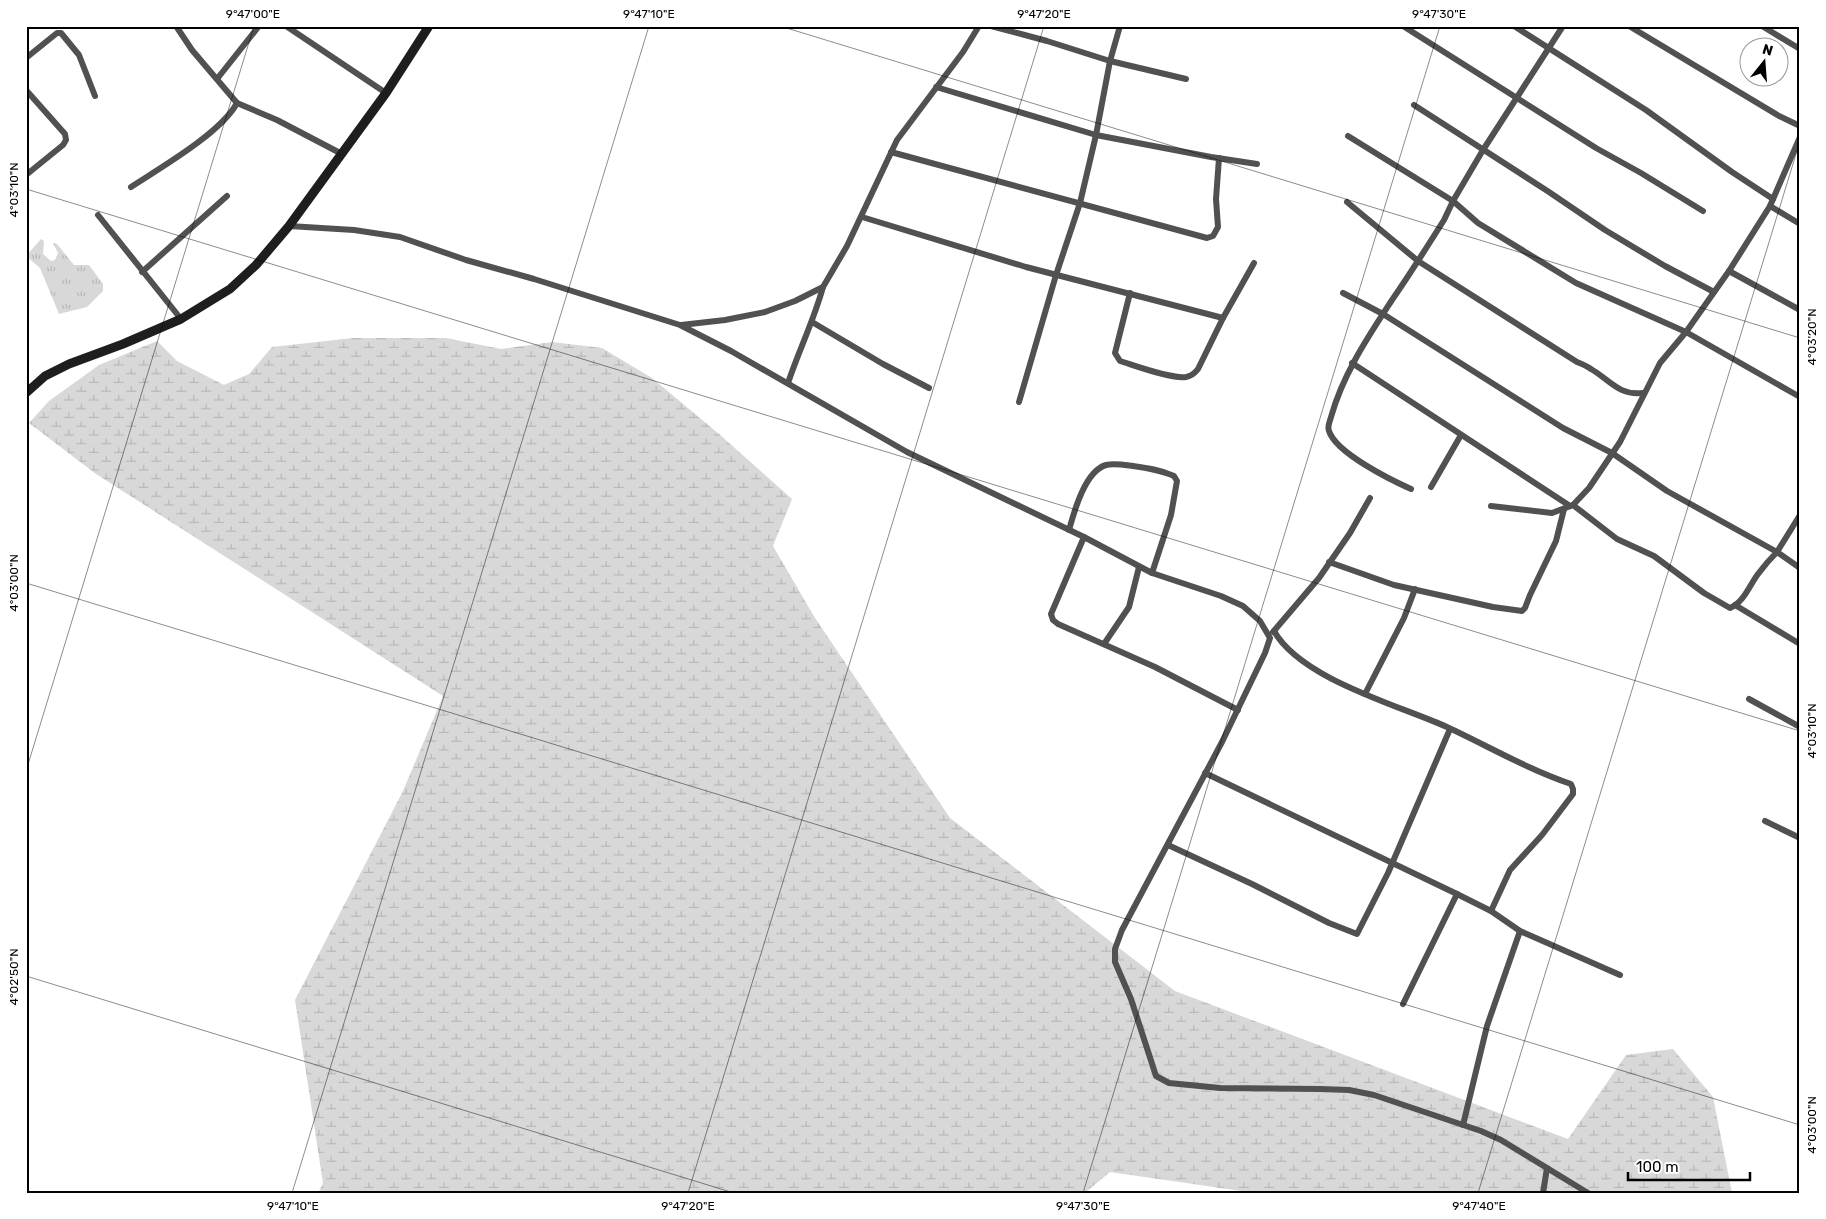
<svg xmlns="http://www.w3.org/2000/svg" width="1826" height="1219" font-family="Rubik,sans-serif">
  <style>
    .grass { fill: url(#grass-tufts) }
    .wetland { fill: url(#wetland-marsh) }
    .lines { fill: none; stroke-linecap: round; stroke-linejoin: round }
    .minor { stroke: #515151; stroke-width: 6 }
    .secondary { stroke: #1e1e1e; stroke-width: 9 }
    .ticks { fill: none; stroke: #000; stroke-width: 1; stroke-opacity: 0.45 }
    .neatline { fill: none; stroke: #000; stroke-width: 2 }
    .ticks-label { font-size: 12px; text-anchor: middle; fill: #000 }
  </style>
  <defs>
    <pattern id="grass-tufts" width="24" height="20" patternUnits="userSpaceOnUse" patternTransform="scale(1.25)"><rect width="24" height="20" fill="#d8d8d8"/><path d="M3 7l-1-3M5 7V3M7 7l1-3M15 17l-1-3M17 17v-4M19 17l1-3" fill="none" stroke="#b8b8b8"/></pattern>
    <pattern id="wetland-marsh" width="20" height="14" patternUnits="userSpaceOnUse" patternTransform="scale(1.25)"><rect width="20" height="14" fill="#d8d8d8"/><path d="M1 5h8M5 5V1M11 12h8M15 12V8" fill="none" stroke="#b8b8b8"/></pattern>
  </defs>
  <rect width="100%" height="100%" fill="#fff"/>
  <polygon class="grass" points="41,239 44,241 43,254 51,261 55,260 58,253 53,243 57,244 74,265 89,265 103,284 103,291 87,307 59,314 40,268 26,256"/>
  <polygon class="wetland" points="353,338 446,338 501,349 552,342 602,348 652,378 719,434 792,499 773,546 815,618 950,818 1175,991 1568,1139 1626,1055 1673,1049 1713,1097 1732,1193 1255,1193 1110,1172 1085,1193 318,1193 323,1183 295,1000 403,791 443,696 96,474 29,423 49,401 99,365 157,341 177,361 224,385 249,374 272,347"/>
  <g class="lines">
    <g class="minor">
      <polyline points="176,26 192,50 237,103 277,120 342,154"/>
      <polyline points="286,26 386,93"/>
      <polyline points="991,26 1047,41 1110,61 1186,79"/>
      <polyline points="1403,26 1596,148 1641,173 1703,211"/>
      <polyline points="1514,26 1646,110 1732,172 1773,199"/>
      <polyline points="1629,26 1779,116 1800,126"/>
      <polyline points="1762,26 1800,49"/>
      <polyline points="26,58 57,33 61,33 79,55 95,96"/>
      <polyline points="217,79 259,26"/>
      <polyline points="936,87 1096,135 1211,157 1257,164"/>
      <polyline points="26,90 65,134 66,140 63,145 26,175"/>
      <polyline points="1414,105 1549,192 1605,230 1665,266 1714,292"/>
      <polyline points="1348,136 1453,201 1478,223 1576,283 1686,332 1800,397"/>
      <polyline points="891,152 1207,238 1213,236 1218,227 1216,199 1219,158"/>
      <path d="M131 187C160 168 221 133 237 103"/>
      <path d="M1347 202 1418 261 1577 362C1582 364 1587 366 1591 369 1610 380 1619 396 1643 393"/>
      <polyline points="1770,206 1800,224"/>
      <polyline points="98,215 181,319"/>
      <polyline points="862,217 1026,267 1223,318"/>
      <polyline points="289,226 354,230 400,237 466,260 534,279 680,325 731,351 907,452 1084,537 1152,573 1221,596 1243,606 1260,621 1270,638 1265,653 1222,742 1122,930 1115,949 1115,962 1131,999 1156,1076 1169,1083 1220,1088 1320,1089 1349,1090 1374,1095 1481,1131 1501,1140 1588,1193"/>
      <polyline points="1729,271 1800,310"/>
      <polyline points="142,272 227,196"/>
      <path d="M1130 293 1115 353 1120 361C1136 366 1171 379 1186 377 1192 376 1195 373 1198 369L1223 318 1254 263"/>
      <path d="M1343 293 1383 314 1563 428 1612 453 1667 491 1777 552C1770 559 1764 566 1758 574 1749 586 1744 602 1730 608L1704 593 1654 556 1617 539 1573 505"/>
      <polyline points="812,322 883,364 929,388"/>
      <polyline points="681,325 725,320 765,312 795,301 823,287 847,246 897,140 963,52 979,26"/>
      <polyline points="1352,363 1570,506"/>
      <path d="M788 383C799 350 814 320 823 287"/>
      <polyline points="1019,402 1056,275 1080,203 1096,135 1110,61 1120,26"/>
      <polyline points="1431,487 1461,435"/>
      <path d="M1411 489C1391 480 1336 453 1329 431 1327 426 1330 421 1331 417 1343 374 1368 337 1392 300 1410 274 1427 247 1444 220L1453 201 1483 150 1563 26"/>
      <polyline points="1491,506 1552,513 1573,505 1589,488 1620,442 1660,363 1686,332 1729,271 1770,206 1800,137"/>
      <polyline points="1800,515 1777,552 1800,568"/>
      <path d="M1069 530C1074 512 1085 471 1106 465 1114 463 1125 465 1133 466 1147 468 1161 470 1174 476L1177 481 1171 515 1152 573"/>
      <polyline points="1084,537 1051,614 1053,620 1058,624 1155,667 1238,710"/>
      <polyline points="1329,562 1394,585 1493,607 1522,611 1525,608 1530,595 1556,541 1564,509"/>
      <polyline points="1735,605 1800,644"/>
      <path d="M1274 631C1301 679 1398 705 1447 727 1488 746 1527 769 1571 784L1573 789V794L1542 835 1510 870 1491 911"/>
      <polyline points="1273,632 1319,578 1350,533 1370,498"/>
      <polyline points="1104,644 1129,607 1139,567"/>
      <polyline points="1365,694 1404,618 1415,589"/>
      <polyline points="1749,699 1800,727"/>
      <polyline points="1205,773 1457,894 1491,911 1520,931 1620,975"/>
      <polyline points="1765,821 1800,838"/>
      <polyline points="1168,845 1252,884 1329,923 1357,934 1388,873 1450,729"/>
      <polyline points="1403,1004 1457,894"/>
      <polyline points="1463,1125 1487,1026 1520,931"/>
      <polyline points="1543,1193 1547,1168"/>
    </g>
    <polyline class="secondary" points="26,393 45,376 69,364 123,344 181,319 230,289 256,265 289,226 386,93 429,26"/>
  </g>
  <path class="ticks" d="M780 26 1800 338M26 189 1800 731M26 583 1800 1125M26 771 254 26M26 976 734 1193M292 1193 649 26M688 1193 1044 26M1083 1193 1440 26M1478 1193 1800 141"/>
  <rect width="1826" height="1219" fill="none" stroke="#ffffff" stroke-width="55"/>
  <g transform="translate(1764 62) rotate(17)"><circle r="24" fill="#ffffff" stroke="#999999"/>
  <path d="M0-4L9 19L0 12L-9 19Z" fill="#000000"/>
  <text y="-8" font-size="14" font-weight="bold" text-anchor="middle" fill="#000000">N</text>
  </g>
  <path d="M1628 1172v8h122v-8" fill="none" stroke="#000000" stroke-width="2.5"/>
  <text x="1636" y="1172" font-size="15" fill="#000000" stroke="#ffffff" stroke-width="4" paint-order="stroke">100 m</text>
  <rect x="28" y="28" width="1770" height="1164" class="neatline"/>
  <g class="ticks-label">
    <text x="253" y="18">9°47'00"E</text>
    <text x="649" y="18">9°47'10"E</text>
    <text x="1044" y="18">9°47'20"E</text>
    <text x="1439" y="18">9°47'30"E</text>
    <text transform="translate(14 190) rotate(-90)" y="4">4°03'10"N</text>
    <text transform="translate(1812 337) rotate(-90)" y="4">4°03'20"N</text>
    <text transform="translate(14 583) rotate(-90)" y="4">4°03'00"N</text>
    <text transform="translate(1812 731) rotate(-90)" y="4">4°03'10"N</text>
    <text transform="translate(14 977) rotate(-90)" y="4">4°02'50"N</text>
    <text transform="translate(1812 1125) rotate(-90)" y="4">4°03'00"N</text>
    <text x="293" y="1210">9°47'10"E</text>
    <text x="688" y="1210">9°47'20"E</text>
    <text x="1083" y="1210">9°47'30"E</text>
    <text x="1479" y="1210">9°47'40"E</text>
  </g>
</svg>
